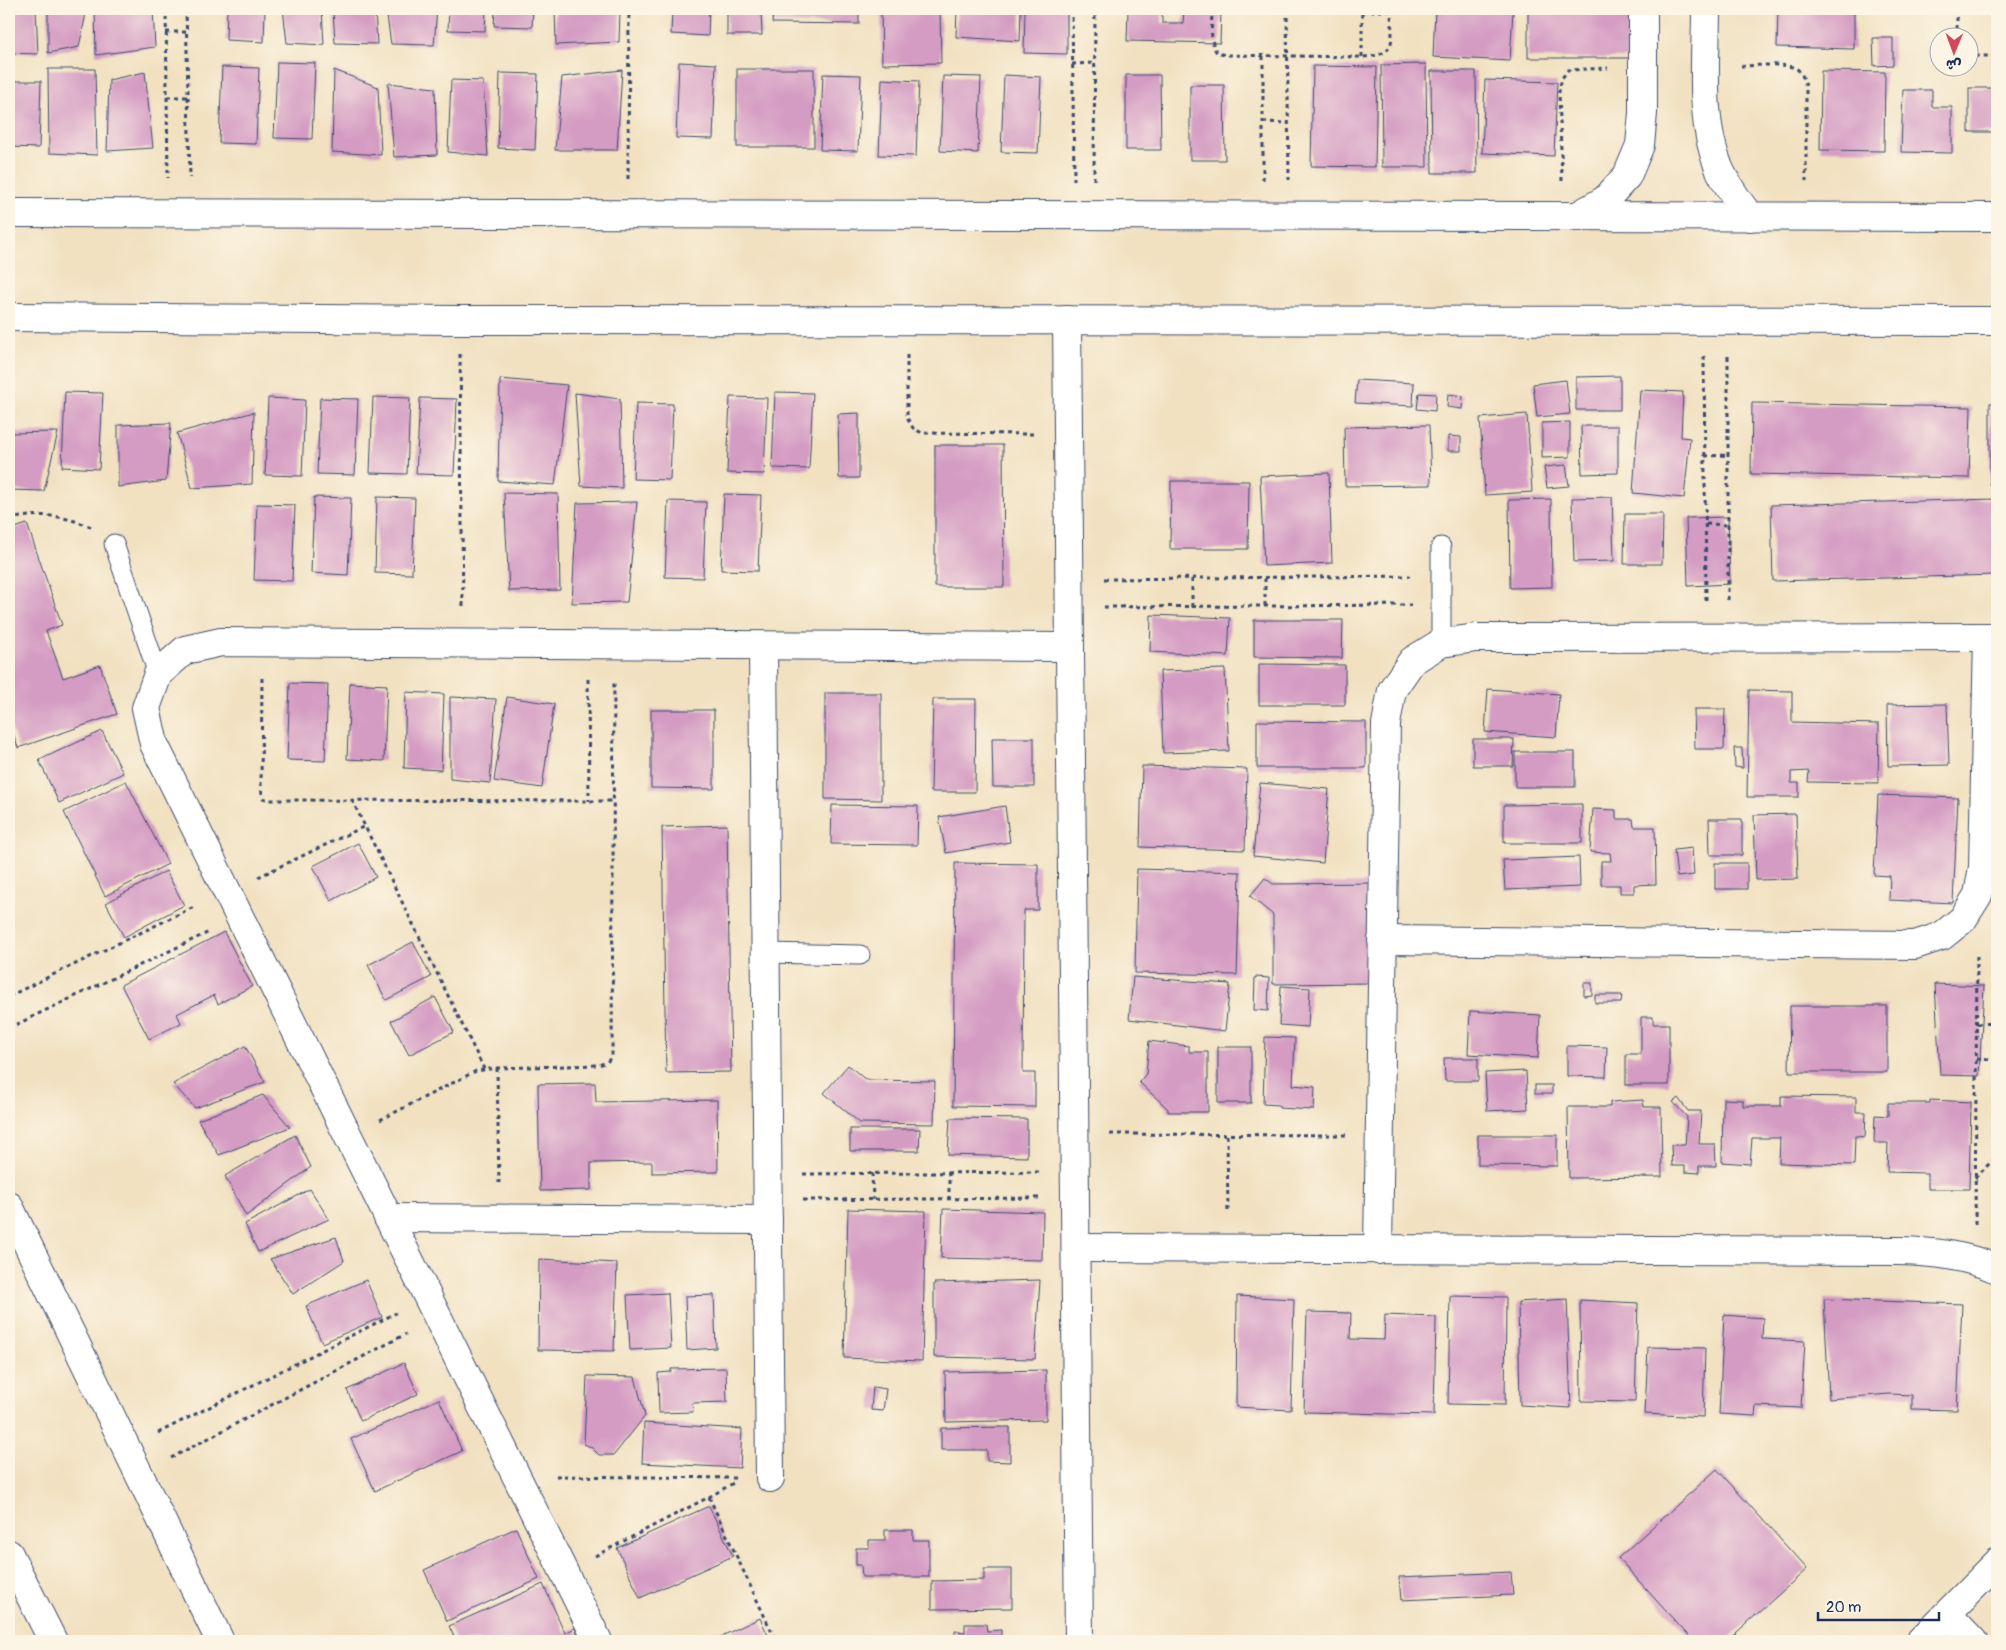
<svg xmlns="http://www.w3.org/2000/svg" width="2006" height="1650" font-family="Pangolin,'Playpen Sans Arabic',sans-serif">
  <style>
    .building { fill: #d49bc3 }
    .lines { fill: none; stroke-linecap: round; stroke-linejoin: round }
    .service-casing { stroke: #3b4a6d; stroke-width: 21 }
    .minor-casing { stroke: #3b4a6d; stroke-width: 30 }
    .tertiary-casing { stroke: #3b4a6d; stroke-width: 30 }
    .path { stroke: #3b4a6d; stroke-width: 3; stroke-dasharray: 4 4; stroke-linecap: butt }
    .service { stroke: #fff; stroke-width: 19 }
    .minor { stroke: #fff; stroke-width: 28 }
    .tertiary { stroke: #fff; stroke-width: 28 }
  </style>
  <rect width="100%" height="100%" fill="#fcf5e5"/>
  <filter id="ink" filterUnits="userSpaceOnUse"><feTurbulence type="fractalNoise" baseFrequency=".02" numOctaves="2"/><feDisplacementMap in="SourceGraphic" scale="10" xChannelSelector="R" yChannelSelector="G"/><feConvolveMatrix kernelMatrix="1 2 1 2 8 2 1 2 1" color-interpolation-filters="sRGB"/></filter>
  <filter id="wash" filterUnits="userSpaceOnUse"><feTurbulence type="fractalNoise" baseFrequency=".0096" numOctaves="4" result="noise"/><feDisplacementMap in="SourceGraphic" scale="20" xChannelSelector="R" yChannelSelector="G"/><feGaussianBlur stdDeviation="1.12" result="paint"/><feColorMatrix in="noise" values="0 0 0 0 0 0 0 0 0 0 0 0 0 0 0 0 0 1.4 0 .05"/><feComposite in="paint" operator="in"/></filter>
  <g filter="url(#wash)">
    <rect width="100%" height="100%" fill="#f1e1c1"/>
    <g id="blocks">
      <g class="building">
        <polygon points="9,9 36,9 38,54 9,53"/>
        <polygon points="48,9 87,9 79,47 48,53"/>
        <polygon points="95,9 153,9 155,47 96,55"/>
        <polygon points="227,9 265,9 264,42 226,40"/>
        <polygon points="283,9 322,9 324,45 287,43"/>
        <polygon points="333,9 375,9 377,44 335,43"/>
        <polygon points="386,9 437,9 434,45 391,44"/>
        <polygon points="449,9 486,9 485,31 448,30"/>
        <polygon points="495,9 533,9 532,27 494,26"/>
        <polygon points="555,9 620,9 619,42 556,45"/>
        <polygon points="672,9 709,9 708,36 671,34"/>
        <polygon points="727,9 761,9 762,35 727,35"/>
        <polygon points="773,9 859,9 859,24 772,23"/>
        <polygon points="881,9 940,9 941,63 882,64"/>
        <polygon points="957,9 1021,9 1020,41 956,37"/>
        <polygon points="1025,9 1067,9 1067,54 1024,53"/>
        <polygon points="1128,9 1162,9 1162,23 1183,23 1184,9 1221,9 1220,43 1127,41"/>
        <polygon points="1435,9 1513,10 1510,61 1433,57"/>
        <rect x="1528" y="9" width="102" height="49"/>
        <polygon points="1778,9 1854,11 1854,49 1777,47"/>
        <polygon points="1873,38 1893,38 1893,65 1874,66"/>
        <polygon points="277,62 315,63 312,139 274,138"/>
        <polygon points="679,62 716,64 713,139 676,138"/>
        <polygon points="1426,64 1427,167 1382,167 1381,65"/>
        <polygon points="1313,66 1377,67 1375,167 1311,166"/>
        <polygon points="222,67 259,68 256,144 219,143"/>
        <polygon points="48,69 95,69 97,155 49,153"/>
        <rect x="737" y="69" width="77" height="78"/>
        <polygon points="334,70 378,87 381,155 332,152"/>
        <polygon points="622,70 617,150 555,150 562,77"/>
        <polygon points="1431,71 1476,71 1477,173 1432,173"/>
        <polygon points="1821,71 1885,72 1884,151 1820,150"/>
        <polygon points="145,72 153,148 107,151 109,80"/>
        <polygon points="500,73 538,74 535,150 498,148"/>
        <polygon points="823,74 861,75 858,151 820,150"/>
        <polygon points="1004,75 1041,77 1038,153 1001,152"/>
        <polygon points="1126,75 1160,75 1161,150 1126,150"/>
        <polygon points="943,76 981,77 978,153 940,151"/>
        <polygon points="882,79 919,81 916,156 879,155"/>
        <polygon points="451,80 483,81 488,156 448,152"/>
        <polygon points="1485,80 1557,82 1554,156 1482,153"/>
        <polygon points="9,81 41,81 39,148 9,147"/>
        <polygon points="388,83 435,88 437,155 394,157"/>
        <polygon points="1190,85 1224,85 1225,160 1190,160"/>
        <rect x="1969" y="88" width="28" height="44"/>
        <polygon points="1903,90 1932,90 1932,107 1952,107 1952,153 1901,152"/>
        <polygon points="1620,376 1620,410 1576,410 1576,377"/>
        <polygon points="500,379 567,385 555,485 498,481"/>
        <polygon points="1357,380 1414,383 1413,406 1355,403"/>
        <polygon points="1566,380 1570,414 1537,417 1533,384"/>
        <polygon points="1640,390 1683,392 1681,437 1690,438 1684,498 1633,493"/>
        <polygon points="65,392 103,393 99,469 62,467"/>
        <polygon points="775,392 813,393 809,469 772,468"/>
        <polygon points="575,393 620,399 622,488 581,486"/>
        <polygon points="1419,393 1436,394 1435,411 1417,409"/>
        <polygon points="1448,394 1463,396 1462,409 1447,407"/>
        <polygon points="373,397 410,398 407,474 370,473"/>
        <polygon points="730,397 767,398 764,474 727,473"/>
        <polygon points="268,398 305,400 302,476 265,475"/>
        <polygon points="320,398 358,399 355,475 317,474"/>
        <polygon points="420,398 457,399 454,475 416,474"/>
        <polygon points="636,403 673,404 670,480 633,479"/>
        <polygon points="1752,403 1971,407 1969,478 1751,474"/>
        <rect x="1990" y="403" width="7" height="81"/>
        <polygon points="254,412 252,484 192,488 177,433"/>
        <polygon points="859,413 859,478 839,478 838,414"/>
        <polygon points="1527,414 1532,492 1485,495 1480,418"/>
        <polygon points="1570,422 1570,457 1542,458 1542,423"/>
        <polygon points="171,423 166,481 118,487 118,425"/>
        <polygon points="1429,425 1431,485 1345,486 1344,427"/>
        <polygon points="1581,426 1618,426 1618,473 1582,474"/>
        <polygon points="58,432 44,491 9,490 9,433"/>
        <polygon points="1448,436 1461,437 1461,451 1448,451"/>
        <polygon points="935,445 1003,445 1004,587 935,587"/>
        <polygon points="1566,465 1569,486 1547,488 1544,467"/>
        <polygon points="1329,473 1332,563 1264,566 1260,476"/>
        <polygon points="1171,481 1249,481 1248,549 1170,549"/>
        <polygon points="504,493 558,494 560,590 509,591"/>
        <polygon points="724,494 761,495 758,571 721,570"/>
        <polygon points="314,497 351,498 348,575 311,573"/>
        <polygon points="377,497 415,498 412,574 375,573"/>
        <polygon points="1612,497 1614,561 1574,562 1572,498"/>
        <polygon points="1551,499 1552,587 1510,588 1509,500"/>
        <polygon points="1997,499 1997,575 1773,581 1771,505"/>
        <polygon points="668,501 706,502 703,578 665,577"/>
        <polygon points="637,502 627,602 572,603 577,503"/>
        <polygon points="257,504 295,505 292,581 254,580"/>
        <polygon points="1625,514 1663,514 1662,564 1624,564"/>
        <polygon points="1728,517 1730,584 1688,586 1686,518"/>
        <polygon points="27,524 62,625 46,631 63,678 100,665 117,714 18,748 9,721 9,530"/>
        <polygon points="1151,615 1230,618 1228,656 1150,652"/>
        <polygon points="1254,620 1343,620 1342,658 1254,657"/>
        <polygon points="1259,664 1345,665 1345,705 1259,705"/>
        <polygon points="1225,669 1229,751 1163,753 1160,671"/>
        <polygon points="290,683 328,684 325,761 287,760"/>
        <polygon points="350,683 387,685 384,761 347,759"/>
        <polygon points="1488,689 1559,694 1556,737 1485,732"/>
        <polygon points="1749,690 1792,691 1792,722 1879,724 1878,783 1808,782 1809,771 1791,772 1791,783 1799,783 1799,797 1747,797"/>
        <polygon points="406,692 444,694 441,770 404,768"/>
        <polygon points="825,693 881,693 881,800 825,799"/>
        <polygon points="450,697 496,699 490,783 450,779"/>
        <polygon points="507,697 554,704 542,788 494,781"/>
        <polygon points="933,699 976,699 975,792 931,792"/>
        <polygon points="1947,704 1949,765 1888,766 1887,705"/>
        <polygon points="1694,709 1725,709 1724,749 1695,749"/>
        <polygon points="651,710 714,710 714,789 651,788"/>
        <polygon points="1257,721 1366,722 1366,768 1257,768"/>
        <polygon points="102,731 123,773 59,803 39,760"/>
        <polygon points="992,738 1034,738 1034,787 993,787"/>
        <polygon points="1473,739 1514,739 1513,766 1473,766"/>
        <polygon points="1734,748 1742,748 1743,768 1735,767"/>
        <rect x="1515" y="752" width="60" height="35"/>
        <polygon points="1142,766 1247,769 1245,850 1140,847"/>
        <polygon points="126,781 168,864 105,896 64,812"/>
        <polygon points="1260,783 1329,789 1323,863 1253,856"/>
        <polygon points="1878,795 1958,798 1953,903 1889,900 1890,876 1874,875"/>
        <polygon points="1582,804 1582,843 1504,843 1504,805"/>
        <polygon points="832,805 918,806 917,845 831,844"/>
        <polygon points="1005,806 1010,842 946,853 939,817"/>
        <polygon points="1593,809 1616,810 1616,819 1633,819 1634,827 1655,827 1656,884 1634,885 1634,893 1620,893 1620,885 1601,885 1601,861 1611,861 1610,853 1590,852"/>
        <polygon points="1796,814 1798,879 1756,880 1754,815"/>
        <polygon points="1709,819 1742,819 1742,855 1710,855"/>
        <polygon points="727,825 731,1072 666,1073 662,827"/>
        <polygon points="358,843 376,877 331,901 313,866"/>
        <polygon points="1692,848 1694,875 1677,877 1674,850"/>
        <polygon points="1579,857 1580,887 1505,890 1503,860"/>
        <polygon points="955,863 1038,864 1038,910 1024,910 1023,1073 1035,1073 1035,1107 953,1106"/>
        <rect x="1715" y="863" width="32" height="26"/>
        <polygon points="1137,869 1240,872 1237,975 1135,973"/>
        <polygon points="166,871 184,905 124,937 106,903"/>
        <polygon points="1265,878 1273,884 1373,883 1375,983 1273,984 1273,915 1250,896"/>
        <polygon points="224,932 252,986 218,1004 214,995 177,1014 181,1023 149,1039 121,985"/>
        <polygon points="413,942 431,977 386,1000 368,965"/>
        <polygon points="1133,977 1230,984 1225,1031 1129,1019"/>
        <polygon points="1255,977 1269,978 1268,1011 1254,1010"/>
        <polygon points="1584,983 1592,983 1592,995 1584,996"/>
        <polygon points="1935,984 1984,986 1979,1076 1940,1075"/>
        <polygon points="1281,986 1310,988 1308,1027 1279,1025"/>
        <polygon points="1595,995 1622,995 1621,1003 1595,1003"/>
        <polygon points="435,997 454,1032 409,1055 391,1021"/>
        <polygon points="1790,1006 1887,1006 1887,1072 1789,1072"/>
        <polygon points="1470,1011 1540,1015 1538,1058 1468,1054"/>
        <polygon points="1641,1017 1653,1017 1653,1024 1669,1024 1669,1085 1626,1085 1626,1054 1641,1054"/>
        <polygon points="1265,1037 1295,1038 1293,1085 1315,1087 1314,1110 1279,1108 1279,1105 1263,1104"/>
        <polygon points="1149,1041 1189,1046 1189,1052 1208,1052 1208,1112 1168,1112 1168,1109 1139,1082 1146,1074"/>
        <polygon points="245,1046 265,1082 195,1108 173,1084"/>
        <polygon points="1567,1046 1607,1047 1606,1077 1567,1076"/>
        <rect x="1218" y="1047" width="33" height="56"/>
        <polygon points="1444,1058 1478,1058 1478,1081 1445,1081"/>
        <polygon points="848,1065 866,1080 935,1081 934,1124 860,1123 824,1093"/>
        <polygon points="1526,1071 1528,1109 1487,1111 1485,1073"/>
        <polygon points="595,1083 596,1102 717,1100 718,1172 652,1173 652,1162 591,1163 591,1190 540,1191 538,1084"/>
        <rect x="1535" y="1085" width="17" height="9"/>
        <polygon points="263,1095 290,1127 219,1155 198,1120"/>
        <polygon points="1781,1096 1856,1097 1856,1112 1866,1112 1865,1137 1855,1136 1854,1165 1779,1163 1780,1138 1752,1138 1750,1164 1722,1162 1723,1099 1743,1100 1743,1106 1781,1106"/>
        <polygon points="1678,1098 1688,1111 1701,1111 1699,1144 1715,1144 1716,1166 1699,1166 1699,1173 1685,1172 1685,1166 1672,1166 1671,1145 1685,1145 1687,1117 1673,1102"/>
        <polygon points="1643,1100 1644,1107 1661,1107 1662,1177 1569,1178 1568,1107 1610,1107 1610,1102"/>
        <polygon points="1930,1100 1971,1102 1969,1189 1928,1189 1928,1173 1887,1172 1888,1143 1874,1143 1875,1115 1888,1116 1888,1103 1930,1103"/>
        <polygon points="950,1118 1027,1119 1027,1157 948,1155"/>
        <polygon points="850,1129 920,1129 919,1151 850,1151"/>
        <polygon points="295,1135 311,1167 246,1216 225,1176"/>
        <polygon points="1478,1135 1557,1135 1557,1166 1478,1165"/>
        <polygon points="310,1189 329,1219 258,1252 245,1224"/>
        <polygon points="848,1209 926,1211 922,1361 844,1358"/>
        <polygon points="943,1209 1043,1212 1042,1260 941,1258"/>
        <polygon points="336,1237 344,1261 293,1294 270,1259"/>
        <polygon points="539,1259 617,1263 614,1351 538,1350"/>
        <polygon points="366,1280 382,1317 322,1343 306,1306"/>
        <polygon points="1040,1280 1035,1359 934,1357 934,1283"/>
        <polygon points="668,1293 671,1348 630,1350 627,1295"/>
        <polygon points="714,1295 716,1348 687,1350 685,1296"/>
        <polygon points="1237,1296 1294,1299 1291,1410 1236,1407"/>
        <polygon points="1450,1296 1506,1297 1505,1405 1448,1404"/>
        <polygon points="1567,1299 1571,1408 1520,1405 1518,1302"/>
        <polygon points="1824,1299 1962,1304 1957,1410 1912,1409 1912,1395 1889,1394 1829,1399"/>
        <polygon points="1580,1300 1638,1303 1635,1402 1581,1401"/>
        <polygon points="1307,1312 1351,1313 1350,1339 1384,1340 1385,1315 1436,1317 1434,1415 1304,1412"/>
        <polygon points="1724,1315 1763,1318 1762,1339 1805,1341 1801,1408 1756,1406 1755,1416 1719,1414"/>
        <polygon points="1648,1347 1705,1348 1703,1417 1645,1414"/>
        <polygon points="404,1363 418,1394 361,1421 347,1390"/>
        <polygon points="726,1368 727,1402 692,1403 693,1412 659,1413 658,1373 671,1372 671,1369"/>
        <polygon points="1046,1370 1046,1420 946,1422 945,1372"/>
        <polygon points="587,1376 635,1377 645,1416 614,1455 599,1455 591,1447 584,1444"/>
        <polygon points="873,1387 886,1389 883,1411 871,1410"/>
        <polygon points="439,1399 462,1451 375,1491 351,1439"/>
        <polygon points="644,1423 742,1429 740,1468 642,1463"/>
        <polygon points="1010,1427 1010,1462 987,1461 987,1450 941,1450 941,1428"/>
        <polygon points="1717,1469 1807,1569 1727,1641 1693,1641 1618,1558"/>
        <polygon points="709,1506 733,1556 640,1598 617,1548"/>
        <polygon points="516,1528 539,1579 447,1621 424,1570"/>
        <polygon points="885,1530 913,1530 913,1540 929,1540 929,1577 862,1577 861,1565 856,1565 856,1548 869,1548 869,1540 885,1540"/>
        <polygon points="984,1569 1012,1569 1012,1608 932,1609 932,1581 984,1580"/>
        <polygon points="1511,1572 1513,1595 1401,1600 1399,1577"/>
        <polygon points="543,1584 565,1633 575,1628 581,1641 456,1641 449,1626"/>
        <polygon points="760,1618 770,1640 711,1641"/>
        <polygon points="965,1624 986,1624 987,1631 1001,1630 1001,1638 1015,1639 1015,1641 955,1641 955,1631 965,1632"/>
      </g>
    </g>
  </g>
  <g filter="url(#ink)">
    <use href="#blocks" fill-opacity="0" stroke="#3b4a6d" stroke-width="1"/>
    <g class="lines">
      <defs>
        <g id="service">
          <polyline points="114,544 158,674"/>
          <polyline points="1441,547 1441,643"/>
          <polyline points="765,953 860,955"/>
        </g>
        <g id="minor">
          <path d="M1706 9C1706 61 1699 119 1719 168 1727 186 1738 201 1750 217"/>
          <polyline points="1577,216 1605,200 1627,176 1640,145 1643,113 1643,9"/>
          <polyline points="1067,320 1079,1641"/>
          <polyline points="763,646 770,1478"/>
          <polyline points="1382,940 1915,945 1942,936 1963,919 1978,895 1983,867 1988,637"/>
          <polyline points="388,1218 768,1220"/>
          <path d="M1076 1248 1899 1251C1935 1252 1964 1255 1997 1269"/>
          <polyline points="1378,1250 1386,724 1392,690 1412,661 1441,643 1476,638 1997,637"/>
          <polyline points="1947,1614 1973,1641"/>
          <polyline points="598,1641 154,744 146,708 158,674 185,650 221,642 1070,647"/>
          <polyline points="1920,1641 1997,1563"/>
        </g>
        <g id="tertiary">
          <polyline points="9,213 1997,217"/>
          <polyline points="9,317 459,320 1997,321"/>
          <polyline points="9,1206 220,1641"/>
          <polyline points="9,1554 53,1641"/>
        </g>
      </defs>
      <use href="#service" class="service-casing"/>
      <use href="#minor" class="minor-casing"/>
      <use href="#tertiary" class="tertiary-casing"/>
      <g class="path">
        <polyline points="166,9 168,178"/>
        <polyline points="186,9 190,178"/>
        <polyline points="1072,9 1074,180"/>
        <path d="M1212 9C1212 24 1209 40 1217 53L1225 55 1362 57C1400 55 1391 40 1391 9"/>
        <polyline points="1287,9 1289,180"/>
        <polyline points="1957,9 1957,38"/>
        <polyline points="1362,11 1391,11"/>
        <polyline points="166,32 186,32"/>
        <polyline points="1968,54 1976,56 1997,56"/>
        <polyline points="1263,56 1263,180"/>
        <polyline points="1362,57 1362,9"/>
        <polyline points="1072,64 1095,63"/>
        <path d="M1741 66C1754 66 1786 62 1797 69 1803 74 1804 80 1806 87V181"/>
        <polyline points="167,97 188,97"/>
        <polyline points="1263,122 1288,123"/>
        <polyline points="628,179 629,9"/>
        <polyline points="1094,180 1095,9"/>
        <polyline points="1562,181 1559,91 1562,78 1568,70 1608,68"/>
        <polyline points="460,354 463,608"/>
        <polyline points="907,355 907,418 913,428 922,433 1033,434"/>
        <polyline points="1704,356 1706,602"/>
        <polyline points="1728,356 1728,602"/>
        <polyline points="1705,456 1728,455"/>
        <path d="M9 519C42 513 59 514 91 527"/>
        <polyline points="1706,524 1728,525"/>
        <polyline points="1265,578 1265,606"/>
        <polyline points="1104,579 1410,576"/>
        <polyline points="1192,579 1192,607"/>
        <polyline points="1104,607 1411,605"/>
        <polyline points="262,678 261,788 263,798 269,800 614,801"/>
        <polyline points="588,679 589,801"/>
        <polyline points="352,800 484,1069"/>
        <polyline points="258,877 365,826"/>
        <polyline points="9,996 196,906"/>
        <polyline points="1977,1024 1997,1023"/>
        <polyline points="9,1028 209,932"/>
        <polyline points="1977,1059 1997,1060"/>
        <polyline points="497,1068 499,1183"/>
        <polyline points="380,1120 476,1071 497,1068 599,1065 607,1062 612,1056 614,680"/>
        <polyline points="1110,1134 1346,1135"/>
        <polyline points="1227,1135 1228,1214"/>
        <polyline points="949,1172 949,1199"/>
        <polyline points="872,1173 873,1200"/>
        <polyline points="803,1174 1040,1172"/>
        <polyline points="1975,1178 1997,1156"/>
        <polyline points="803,1200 1040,1198"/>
        <polyline points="1975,1224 1977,953"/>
        <polyline points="158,1433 396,1313"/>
        <polyline points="171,1458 406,1334"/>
        <polyline points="556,1476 735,1478"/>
        <polyline points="709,1497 776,1641"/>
        <polyline points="595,1556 709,1497 735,1482"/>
      </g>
      <use href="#service" class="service"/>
      <use href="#minor" class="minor"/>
      <use href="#tertiary" class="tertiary"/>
    </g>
  </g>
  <rect width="2006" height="1650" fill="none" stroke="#fcf5e5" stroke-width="30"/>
  <g transform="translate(1954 52) rotate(181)"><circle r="24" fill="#fcf5e5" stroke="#a2a6af"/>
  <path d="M0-4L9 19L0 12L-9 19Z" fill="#d1495b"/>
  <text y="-8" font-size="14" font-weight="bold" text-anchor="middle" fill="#1b2f5e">ش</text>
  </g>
  <path d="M1818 1612v8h121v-8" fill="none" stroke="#1b2f5e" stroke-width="2.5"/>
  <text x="1826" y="1612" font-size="15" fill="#1b2f5e" stroke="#fcf5e5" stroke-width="4" paint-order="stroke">20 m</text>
</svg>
